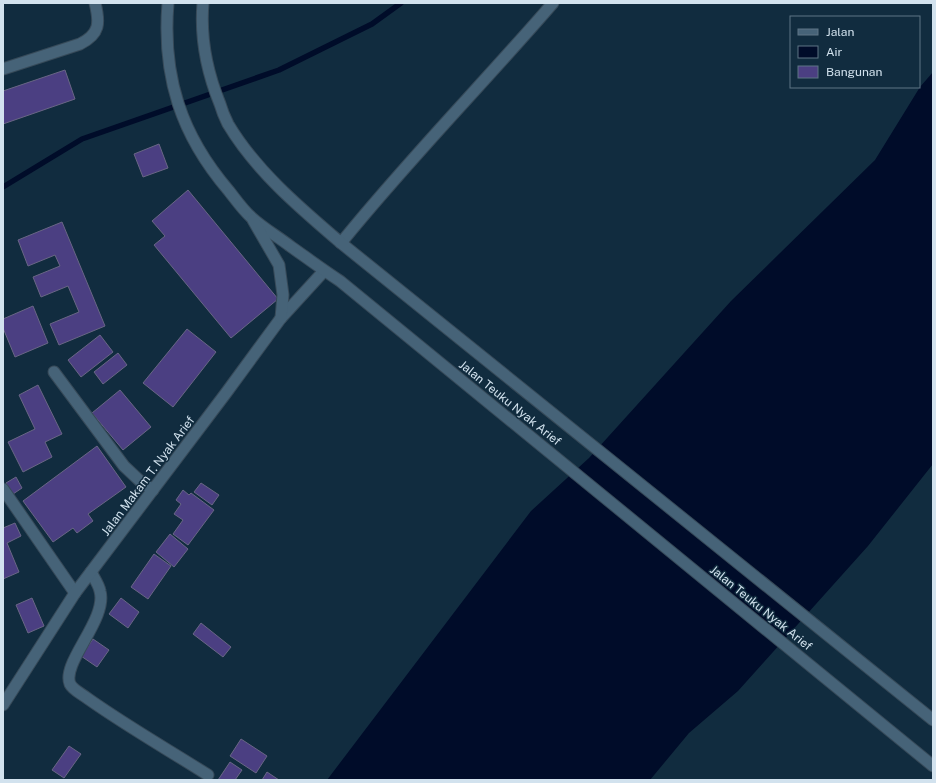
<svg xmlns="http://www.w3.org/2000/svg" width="936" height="783" font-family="'Public Sans',sans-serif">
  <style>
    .water { fill: #000c29 }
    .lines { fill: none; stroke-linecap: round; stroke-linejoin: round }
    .stream { stroke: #000c29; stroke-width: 5.5 }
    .building { fill: #4b3f82; stroke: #696685 }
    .minor-casing { stroke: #374a59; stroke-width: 13 }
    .tertiary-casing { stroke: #374a59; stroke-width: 13 }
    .secondary-casing { stroke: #374a59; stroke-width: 13 }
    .minor { stroke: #466378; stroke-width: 11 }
    .tertiary { stroke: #466378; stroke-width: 11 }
    .secondary { stroke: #466378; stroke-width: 11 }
    .labels { text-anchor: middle; stroke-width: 3; stroke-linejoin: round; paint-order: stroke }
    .street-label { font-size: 12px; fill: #d2e2ee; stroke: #112c3f }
  </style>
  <rect width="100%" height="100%" fill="#112c3f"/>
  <polygon class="water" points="933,72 933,464 868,546 738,691 689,733 650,780 327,780 531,511 589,458 731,301 875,160 920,87"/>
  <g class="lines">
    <polyline class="stream" points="3,187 82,139 279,70 372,24 401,3"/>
  </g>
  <g class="building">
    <polygon points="65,70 75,99 3,124 3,91"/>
    <polygon points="159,144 168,168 143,177 134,154"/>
    <polygon points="188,190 278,299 231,338 154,245 165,236 152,221"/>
    <polygon points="62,222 105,326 59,345 50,324 79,312 68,286 41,297 33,277 60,266 55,255 28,266 18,240"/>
    <polygon points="33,306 48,343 15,357 3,328 3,319"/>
    <polygon points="187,329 216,352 173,407 143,383"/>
    <polygon points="100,335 113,352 81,377 68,360"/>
    <polygon points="118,353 127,365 103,384 94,372"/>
    <polygon points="38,385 62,434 45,442 52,457 23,472 8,442 35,429 19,395"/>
    <polygon points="120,390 151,427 123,450 92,413"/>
    <polygon points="97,446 126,487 88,514 93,521 77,533 73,528 53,542 23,501"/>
    <polygon points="16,477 22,488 13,494 6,483"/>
    <polygon points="201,483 219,495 212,505 194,492"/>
    <polygon points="183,490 189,495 191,493 214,510 188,545 173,534 183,520 174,514 181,504 176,500"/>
    <polygon points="15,523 21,536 7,543 19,572 3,579 3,528"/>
    <polygon points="170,534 188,549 174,567 156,552"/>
    <polygon points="154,554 171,566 148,599 131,587"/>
    <polygon points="32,598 44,626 28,633 16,605"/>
    <polygon points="121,598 139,612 128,628 109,614"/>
    <polygon points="201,623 231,647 223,657 193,634"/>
    <polygon points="93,639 109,650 97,667 81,656"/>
    <polygon points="241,739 267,756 256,773 230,756"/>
    <polygon points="69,746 81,754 64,778 52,770"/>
    <polygon points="230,762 242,770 235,780 218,780"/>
    <polygon points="267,772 279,780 262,780"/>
  </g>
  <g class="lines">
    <defs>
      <g id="minor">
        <path d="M3 69 80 44C100 34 100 23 95 3"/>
        <path d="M341 243C408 160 483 84 553 3"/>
        <polyline points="54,372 124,466 140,481 153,490"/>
        <polyline points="3,489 75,593"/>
        <path d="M91 572C94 578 99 585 100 591 108 619 61 663 70 684 73 690 82 694 87 698 125 725 167 749 208 775"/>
      </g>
      <polyline id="tertiary" points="3,705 75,593 226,393 281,318 324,271"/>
      <g id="secondary">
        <path d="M168 3C162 77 181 135 229 191 236 200 243 210 251 217 263 228 277 236 290 246 307 258 323 270 340 281L933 766"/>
        <path d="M203 3C200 38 207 72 220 104 222 111 225 118 228 124 256 171 300 208 341 243L933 720"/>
        <polyline points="253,220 279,265 283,295 281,318"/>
      </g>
    </defs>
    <use href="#minor" class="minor-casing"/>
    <use href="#tertiary" class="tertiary-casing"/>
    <use href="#secondary" class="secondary-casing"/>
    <use href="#minor" class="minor"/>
    <use href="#tertiary" class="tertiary"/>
    <use href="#secondary" class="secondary"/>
  </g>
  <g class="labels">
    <g class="street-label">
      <text transform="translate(510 403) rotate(39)" y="4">Jalan Teuku Nyak Arief</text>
      <text transform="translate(148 476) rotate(-53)" y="4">Jalan Makam T. Nyak Arief</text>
      <text transform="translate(761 608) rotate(39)" y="4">Jalan Teuku Nyak Arief</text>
    </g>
  </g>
  <rect width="936" height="783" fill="none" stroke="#d2e2ee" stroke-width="8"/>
  <rect x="790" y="16" width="130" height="72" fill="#112c3f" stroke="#5e7585"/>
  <rect x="798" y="29" width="20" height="6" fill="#466378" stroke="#5e7585"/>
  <text x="826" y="36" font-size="12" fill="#d2e2ee">Jalan</text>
  <rect x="798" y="46" width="20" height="12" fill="#000c29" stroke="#5e7585"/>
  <text x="826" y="56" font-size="12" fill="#d2e2ee">Air</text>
  <rect x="798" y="66" width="20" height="12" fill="#4b3f82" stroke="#5e7585"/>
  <text x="826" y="76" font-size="12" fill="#d2e2ee">Bangunan</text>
</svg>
